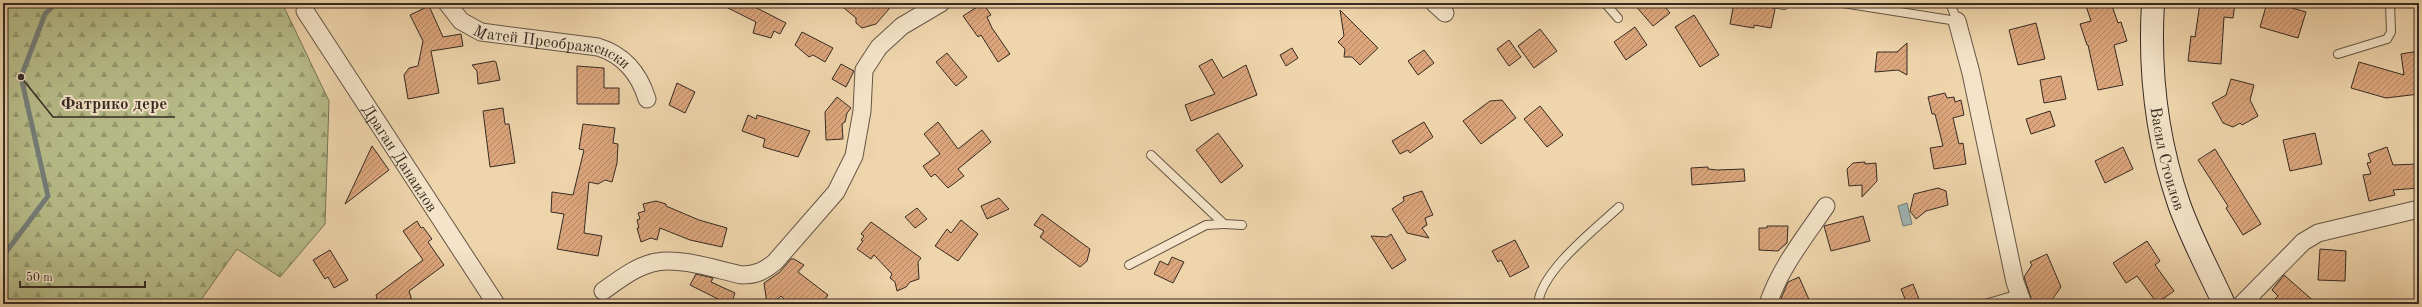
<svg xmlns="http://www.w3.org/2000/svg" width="2422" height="307" font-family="'Old Standard TT',serif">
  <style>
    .forest { fill: url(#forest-firs); stroke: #767456 }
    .water { fill: #9eb6b4; stroke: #747e7a }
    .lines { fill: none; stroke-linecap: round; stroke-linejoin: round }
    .stream { stroke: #747e7a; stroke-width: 5 }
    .building { fill: url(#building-hatch); stroke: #362b23 }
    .lane-casing { stroke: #645645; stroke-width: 10 }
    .street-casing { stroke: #645645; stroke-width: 19 }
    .secondary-casing { stroke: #362b23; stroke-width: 24 }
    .lane { stroke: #f5e4c9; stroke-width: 8 }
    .street { stroke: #f5e4c9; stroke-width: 17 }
    .secondary { stroke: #f5e4c9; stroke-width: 22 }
    .labels { text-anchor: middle; stroke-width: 4; stroke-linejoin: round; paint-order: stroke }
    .street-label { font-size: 16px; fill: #362b23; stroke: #f5e4c9 }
    .leader { fill: none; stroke: #362b23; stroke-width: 1.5 }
    .callout-dot { fill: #362b23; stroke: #f5e4c9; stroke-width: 1.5 }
    .callout-label { font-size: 17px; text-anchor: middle; font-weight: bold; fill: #362b23; stroke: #f5e4c9; stroke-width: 4; stroke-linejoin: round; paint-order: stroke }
  </style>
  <defs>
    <pattern id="forest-firs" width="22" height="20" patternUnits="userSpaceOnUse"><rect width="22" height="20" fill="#b7bd8a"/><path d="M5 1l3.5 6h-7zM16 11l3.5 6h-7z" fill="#969a70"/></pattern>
    <pattern id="building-hatch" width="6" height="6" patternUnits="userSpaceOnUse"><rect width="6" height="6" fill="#dca57c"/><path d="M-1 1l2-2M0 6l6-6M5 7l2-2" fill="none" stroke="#b38765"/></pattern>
  </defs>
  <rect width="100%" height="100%" fill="#efd5ac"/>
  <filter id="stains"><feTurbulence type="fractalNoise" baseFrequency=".005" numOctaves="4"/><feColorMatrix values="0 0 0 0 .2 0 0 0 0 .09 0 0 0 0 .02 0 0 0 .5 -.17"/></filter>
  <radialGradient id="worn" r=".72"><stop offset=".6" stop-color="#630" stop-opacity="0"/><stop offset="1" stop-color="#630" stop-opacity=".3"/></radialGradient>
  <polygon class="forest" points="3,3 282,3 329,101 325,224 280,277 237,249 198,304 3,304"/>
  <polygon class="water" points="1907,203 1912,224 1903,226 1898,206"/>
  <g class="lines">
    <polyline class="stream" points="3,256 48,196 21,77 45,14 56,3"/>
  </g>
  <g class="building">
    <polygon points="718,3 747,3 786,23 780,34 774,31 771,38 753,33 756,22"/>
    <polygon points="838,3 894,3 876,24 862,28 856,23 856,18"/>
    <polygon points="983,3 991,15 987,17 992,28 1010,54 998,62 981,35 978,37 963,16"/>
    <polygon points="1633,3 1662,3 1670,13 1653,26"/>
    <polygon points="1734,3 1762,3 1775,9 1771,28 1754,25 1754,28 1730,24"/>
    <polygon points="2085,3 2111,3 2118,23 2121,22 2127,41 2114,45 2123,85 2098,90 2088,45 2087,45 2080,24 2091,21"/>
    <polygon points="2200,3 2235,3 2233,18 2224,17 2221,64 2188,61 2191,36 2195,37"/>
    <polygon points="2267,3 2275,3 2306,12 2298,38 2260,27"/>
    <polygon points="429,6 443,37 461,34 463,46 431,51 439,93 408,99 404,75 409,68 418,66 423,41 410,15"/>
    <polygon points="1340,10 1378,48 1360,65 1352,57 1344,57 1345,49 1338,42 1344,36"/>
    <polygon points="1694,15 1719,55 1700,67 1675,27"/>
    <polygon points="2036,23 2045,59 2018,65 2009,30"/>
    <polygon points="1635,27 1647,45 1626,60 1614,42"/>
    <polygon points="1540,29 1557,51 1534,68 1518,46"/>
    <polygon points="802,32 833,48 825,62 813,55 809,57 795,45"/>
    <polygon points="1509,40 1521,57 1509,66 1497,49"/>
    <polygon points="1907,43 1907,75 1898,70 1875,72 1877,52 1897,52"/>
    <polygon points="1292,48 1298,58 1286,66 1280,55"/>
    <polygon points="1424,50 1434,63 1418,75 1408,61"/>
    <polygon points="2419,51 2419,94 2386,98 2351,88 2359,62 2404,75 2401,54"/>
    <polygon points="947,53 967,77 956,86 936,62"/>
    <polygon points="1212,59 1223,78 1246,65 1257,95 1191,121 1185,105 1215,94 1199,66"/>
    <polygon points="494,61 496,62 500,80 478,84 477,71 472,65"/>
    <polygon points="841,64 854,71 846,87 832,79"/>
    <polygon points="577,66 604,68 604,88 619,88 619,104 577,104"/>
    <polygon points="2061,76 2066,99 2044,103 2040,80"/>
    <polygon points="2231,79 2254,85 2250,100 2258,116 2242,125 2240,123 2233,127 2223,123 2212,103 2226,95"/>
    <polygon points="677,83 695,92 685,113 669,105"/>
    <polygon points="1945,93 1947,98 1954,97 1955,102 1961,100 1964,115 1953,118 1959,144 1963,143 1966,164 1934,169 1930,148 1943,146 1935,114 1932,114 1928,97"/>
    <polygon points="837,97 851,108 847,113 845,122 842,124 843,139 826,140 825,112"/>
    <polygon points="1502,100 1516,118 1481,144 1463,121 1490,101"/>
    <polygon points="1540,106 1563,135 1547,147 1524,119"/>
    <polygon points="503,108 505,124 509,124 515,163 490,167 483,111"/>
    <polygon points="2050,111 2055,126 2031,134 2026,119"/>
    <polygon points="748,115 756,119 757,115 810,131 798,157 763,147 765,139 742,131"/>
    <polygon points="938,122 958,149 982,130 991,142 958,169 964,176 948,188 935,174 931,177 923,166 940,154 924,134"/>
    <polygon points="1424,122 1433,137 1410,153 1408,150 1400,154 1392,141"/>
    <polygon points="583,124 615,128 613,143 618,144 617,163 612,182 605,180 598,184 589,182 584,233 602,236 598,256 557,249 564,214 551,212 552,192 573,195 584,150 579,149"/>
    <polygon points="1218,133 1243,166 1221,183 1196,150"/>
    <polygon points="2315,133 2322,164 2290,171 2283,140"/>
    <polygon points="372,146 389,170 345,204"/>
    <polygon points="2123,147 2133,169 2105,183 2095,161"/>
    <polygon points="2387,147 2393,165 2419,164 2419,188 2393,190 2395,195 2369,201 2363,175 2371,174 2367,163 2371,162 2368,154"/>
    <polygon points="2215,149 2261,224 2243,235 2226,208 2228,206 2198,160"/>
    <polygon points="1865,162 1865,164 1876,163 1877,181 1862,197 1862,185 1849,186 1847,169 1853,163"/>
    <polygon points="1708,167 1708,169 1717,170 1744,169 1745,181 1692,185 1691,168"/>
    <polygon points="1938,188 1946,191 1948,205 1926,211 1916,219 1910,211 1914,194"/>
    <polygon points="1422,191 1433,215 1425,218 1427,225 1422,228 1429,238 1407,233 1392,209 1404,201 1403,197"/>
    <polygon points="999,198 1009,209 987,219 981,206"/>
    <polygon points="656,201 666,204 666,206 699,220 727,228 722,247 690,240 660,228 657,240 651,238 641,242 637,228 639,228 637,220 640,219 638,213 645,211 643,204"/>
    <polygon points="917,208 927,219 915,228 905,217"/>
    <polygon points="1042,214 1090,249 1087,261 1080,267 1040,237 1044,231 1034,225"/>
    <polygon points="1863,216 1870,241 1831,251 1824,226"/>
    <polygon points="961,220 978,234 958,261 935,246 947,229 951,233"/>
    <polygon points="417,221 421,228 423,227 432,239 428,242 444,265 409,291 413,304 378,304 376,295 423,260 403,231"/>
    <polygon points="871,222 921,258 918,262 919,279 910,282 906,287 897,291 895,282 890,278 892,274 874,255 871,259 857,249 863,241 861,240 864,236 861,234"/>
    <polygon points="1767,226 1788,226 1787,243 1778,251 1759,250 1759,228 1767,228"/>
    <polygon points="1391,234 1406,260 1392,269 1371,236 1387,237"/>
    <polygon points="1515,240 1529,267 1510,277 1501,260 1498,262 1492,251"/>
    <polygon points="2147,241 2160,261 2155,265 2174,291 2157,303 2137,276 2126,283 2113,263"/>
    <polygon points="2320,249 2346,251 2345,281 2318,280"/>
    <polygon points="330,250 348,280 334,288 328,277 325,279 313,260"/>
    <polygon points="2047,254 2061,287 2049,304 2033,304 2024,277 2032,265 2030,262"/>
    <polygon points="1172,257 1184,262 1173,283 1154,274 1160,261 1168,265"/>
    <polygon points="791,259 794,259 804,265 798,272 828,295 822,304 789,304 781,296 772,304 767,304 764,283 780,272"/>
    <polygon points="696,274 713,278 711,282 735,293 731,304 716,304 718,299 690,285"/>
    <polygon points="2284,275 2317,304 2270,304 2278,296 2272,290"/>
    <polygon points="1799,277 1811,304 1781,304 1780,301 1788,282"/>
    <polygon points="1913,284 1921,304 1907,304 1901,289"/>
  </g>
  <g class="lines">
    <defs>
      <g id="lane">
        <polyline points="1605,3 1618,18"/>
        <polyline points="1773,3 1784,5"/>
        <polyline points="1843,3 1957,21"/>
        <polyline points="1950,3 1957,21"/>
        <polyline points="2338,54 2387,39 2391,32 2390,3"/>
        <polyline points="1151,155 1224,224 1242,225"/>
        <polyline points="1129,265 1206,225 1224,224"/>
        <path d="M1538 304C1541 271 1595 229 1619 207"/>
        <polyline points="1985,304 2019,294"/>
      </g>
      <g id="street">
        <path id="s1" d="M447 3 461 21 481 32 598 47C624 55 639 73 647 99"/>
        <polyline points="1434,3 1445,13"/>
        <path id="s2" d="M305 11 496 304"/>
        <polyline points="1957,21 1971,73 2015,282 2023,304"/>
        <path d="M603 291C619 280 637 265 657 262 680 257 718 270 742 275 756 275 764 271 775 262L836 192 854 156 862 111 864 70 879 47 902 26 941 3"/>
        <path d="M1768 304C1780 268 1804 238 1826 206"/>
        <polyline points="2242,304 2303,242 2318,233 2419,209"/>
      </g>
      <g id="secondary">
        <path id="s3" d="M2153 3C2149 70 2157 140 2179 204 2191 238 2209 271 2224 304"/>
      </g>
    </defs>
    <use href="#lane" class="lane-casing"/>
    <use href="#street" class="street-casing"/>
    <use href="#secondary" class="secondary-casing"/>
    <use href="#lane" class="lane"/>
    <use href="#street" class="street"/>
    <use href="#secondary" class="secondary"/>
  </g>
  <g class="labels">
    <g class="street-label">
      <text dy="6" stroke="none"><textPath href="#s1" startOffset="119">Матей Преображенски</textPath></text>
      <text dy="6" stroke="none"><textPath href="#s2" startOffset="175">Драган Данаилов</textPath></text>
      <text dy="6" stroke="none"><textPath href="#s3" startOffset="157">Васил Стоилов</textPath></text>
    </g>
  </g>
  <path class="leader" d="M21 77L53 117H175"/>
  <circle class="callout-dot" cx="21" cy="77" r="4"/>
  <g class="callout-label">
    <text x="114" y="109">Фатрико дере</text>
  </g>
  <rect width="2422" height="307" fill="none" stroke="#efd5ac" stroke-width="16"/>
  <rect x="4" y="4" width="2414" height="299" fill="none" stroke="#362b23" stroke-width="2"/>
  <rect x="8" y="8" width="2406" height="291" fill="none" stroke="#362b23"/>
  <path d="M20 281v6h125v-6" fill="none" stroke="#362b23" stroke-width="2"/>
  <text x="26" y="281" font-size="12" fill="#362b23" stroke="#f5e4c9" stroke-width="3" paint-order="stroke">50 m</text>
  <rect width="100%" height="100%" filter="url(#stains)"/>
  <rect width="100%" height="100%" fill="url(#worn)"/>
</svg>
